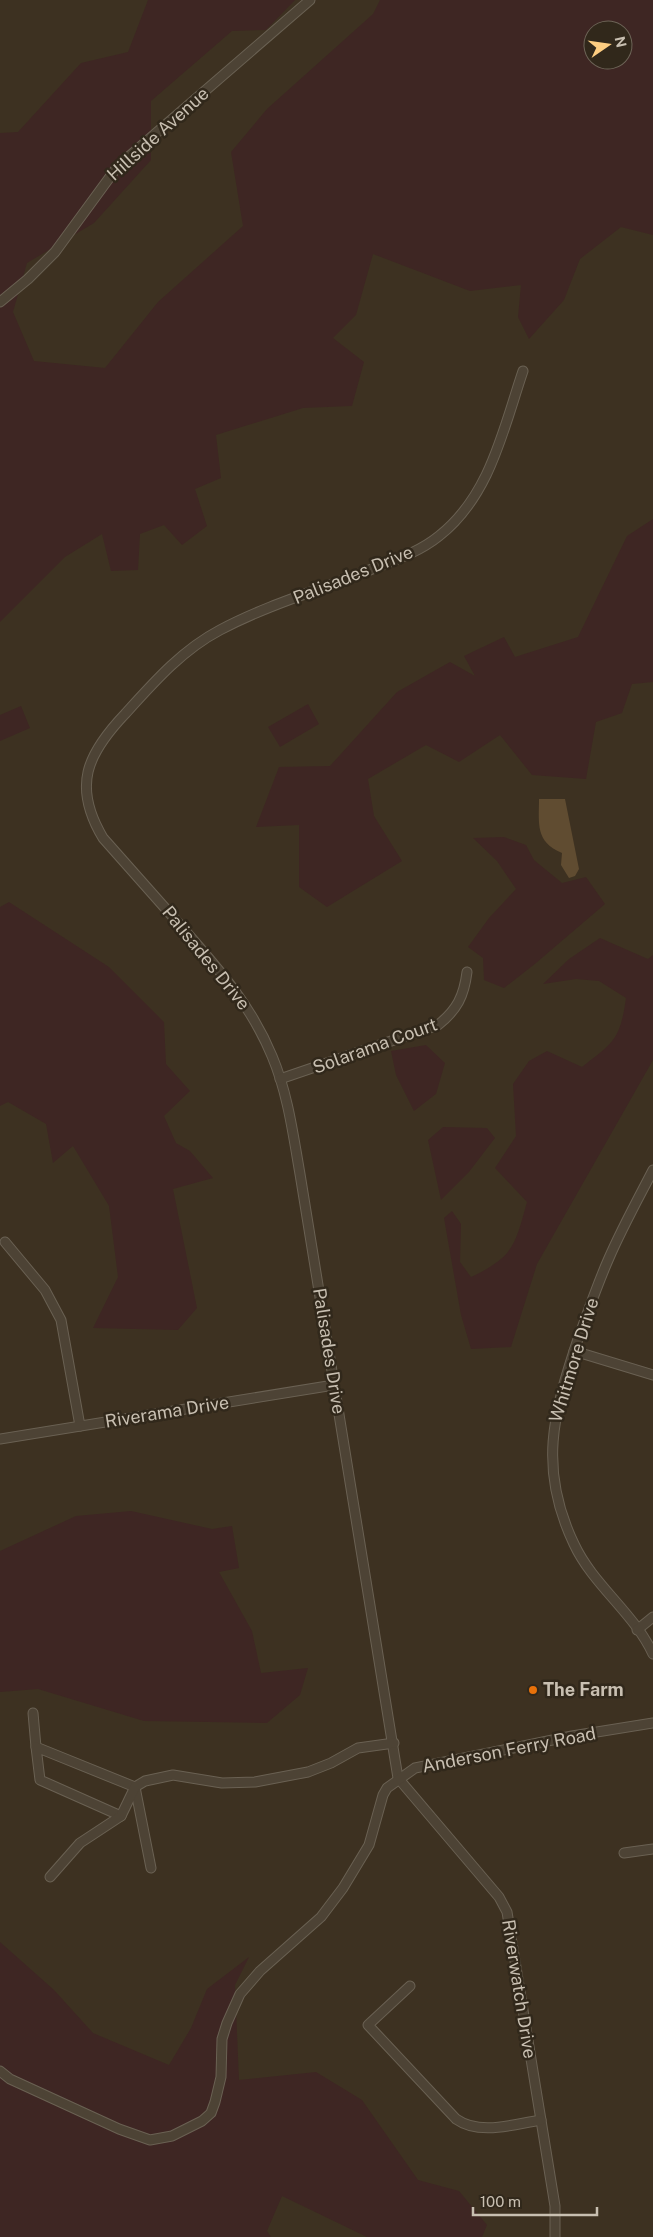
<svg xmlns="http://www.w3.org/2000/svg" width="653" height="2237" font-family="'Public Sans',sans-serif">
  <style>
    .green { fill: #3e2623; fill-rule: evenodd }
    .water { fill: #604c31 }
    .lines { fill: none; stroke-linecap: round; stroke-linejoin: round }
    .minor-casing { stroke: #6a6153; stroke-width: 11 }
    .minor { stroke: #4d4335; stroke-width: 9 }
    .food-dot { fill: #e8710a; stroke: #31281b; stroke-width: 2 }
    .labels { text-anchor: middle; stroke-width: 5; stroke-linejoin: round; paint-order: stroke }
    .street-label { font-size: 18px; fill: #c8bfb1; stroke: #31281b }
    .poi-label { font-size: 18px; font-weight: bold; fill: #c8bfb1; stroke: #31281b; text-anchor: start }
  </style>
  <rect width="100%" height="100%" fill="#3d3121"/>
  <g class="green">
    <path d="M148 0H295L266 30 232 31 151 101V160L94 223 27 263 13 312 34 361 105 368 158 302 243 226 231 152 267 109 373 14 380 0H653V235L621 227 580 259 564 300 529 339 518 317 521 285 470 291 373 254 356 315 333 338 364 362 352 406 303 408 216 435 221 478 195 489 207 526 182 545 164 525 140 534 138 570 111 571 102 534 65 557 0 622V133L18 132 81 63 128 52ZM593 30H623V60H593Z"/>
    <polygon points="653,519 653,682 632,684 622,713 596,722 586,779 532,775 500,735 459,762 426,745 368,779 374,816 402,861 327,907 299,887 299,825 256,827 279,767 330,766 397,692 450,662 475,676 464,656 504,637 515,657 578,637 627,536"/>
    <polygon points="308,704 319,724 280,747 268,727"/>
    <polygon points="21,706 30,728 0,741 0,715"/>
    <polygon points="504,837 526,845 534,860 562,883 586,877 605,904 536,963 504,988 484,980 483,958 468,947 489,918 516,889 497,861 473,838"/>
    <polygon points="9,902 109,967 164,1022 166,1064 190,1091 164,1116 176,1143 190,1151 213,1178 173,1189 197,1308 178,1330 93,1328 118,1277 109,1206 73,1146 53,1163 46,1124 8,1102 0,1106 0,907"/>
    <path d="M600 938 648 959 653 955V1060L537 1264 511 1347 471 1349 461 1315 444 1218 452 1211 461 1224 460 1262 471 1277C514 1257 515 1245 527 1202L495 1168 516 1136 513 1084 529 1061 547 1051 582 1067C614 1042 620 1040 626 998L599 981 576 979 543 984 569 959Z"/>
    <polygon points="426,1045 445,1063 436,1094 414,1111 396,1075 391,1051"/>
    <polygon points="443,1127 487,1128 495,1138 469,1172 441,1200 428,1140"/>
    <polygon points="131,1511 212,1529 232,1526 239,1568 219,1572 252,1631 261,1673 308,1668 300,1695 267,1723 144,1721 38,1689 0,1692 0,1551 76,1516"/>
    <polygon points="0,1942 54,1990 93,2033 169,2065 191,2028 207,1989 249,1957 235,1985 239,2080 316,2072 362,2100 418,2180 459,2191 487,2225 482,2237 367,2237 282,2196 267,2231 271,2237 0,2237"/>
  </g>
  <path class="water" d="M539 799H565L579 869 575 876 569 878 561 865 562 853C535 842 539 823 539 799Z"/>
  <g class="lines">
    <defs>
      <g id="minor">
        <polyline points="0,302 28,279 55,252 118,166 310,0"/>
        <path d="M523 371C503 430 490 496 439 536 418 553 392 561 367 571 319 590 267 605 220 630 182 650 154 682 125 714 87 754 72 786 103 838 129 867 155 897 181 926 217 967 251 1005 272 1056 288 1094 293 1134 300 1174L398 1778 499 1897 507 1912 555 2206V2237"/>
        <path d="M280 1079 438 1025C457 1010 464 996 467 972"/>
        <path d="M653 1170C638 1199 622 1228 609 1258 597 1285 588 1312 578 1339 553 1414 538 1469 574 1544 593 1585 634 1613 653 1654"/>
        <polyline points="5,1242 45,1290 61,1320 80,1426"/>
        <polyline points="574,1351 653,1375"/>
        <polyline points="0,1439 334,1385"/>
        <polyline points="637,1630 653,1617"/>
        <polyline points="33,1713 36,1747"/>
        <polyline points="121,1816 40,1780 36,1747 135,1787 151,1868"/>
        <polyline points="624,1853 653,1849"/>
        <polyline points="50,1877 80,1843 121,1816 135,1787 145,1781 173,1775 222,1783 255,1782 308,1772 331,1763 358,1748 394,1743"/>
        <path d="M410 1986 368 2025 456 2119C480 2136 514 2124 541 2120"/>
        <polyline points="0,2071 10,2079 119,2129 150,2140 172,2136 202,2121 211,2113 215,2102 221,2077 222,2039 227,2023 240,1994 260,1971 321,1917 343,1888 369,1845 383,1795 387,1788 415,1768 572,1736 653,1723"/>
      </g>
    </defs>
    <use href="#minor" class="minor-casing"/>
    <use href="#minor" class="minor"/>
  </g>
  <circle class="food-dot" cx="533" cy="1690" r="5"/>
  <g class="labels">
    <g class="street-label">
      <text transform="translate(158 134) rotate(-42)" y="6">Hillside Avenue</text>
      <text transform="translate(353 575) rotate(-22)" y="6">Palisades Drive</text>
      <text transform="translate(206 958) rotate(51)" y="6">Palisades Drive</text>
      <text transform="translate(375 1046) rotate(-20)" y="6">Solarama Court</text>
      <text transform="translate(329 1351) rotate(81)" y="6">Palisades Drive</text>
      <text transform="translate(574 1360) rotate(-73)" y="6">Whitmore Drive</text>
      <text transform="translate(167 1412) rotate(-9)" y="6">Riverama Drive</text>
      <text transform="translate(509 1750) rotate(-11)" y="6">Anderson Ferry Road</text>
      <text transform="translate(519 1989) rotate(81)" y="6">Riverwatch Drive</text>
    </g>
    <g class="poi-label">
      <text x="543" y="1696">The Farm</text>
    </g>
  </g>
  <g transform="translate(608 45) rotate(77)"><circle r="24" fill="#31281b" stroke="#6d6457"/>
  <path d="M0-4L9 19L0 12L-9 19Z" fill="#fdcd81"/>
  <text y="-8" font-size="14" font-weight="bold" text-anchor="middle" fill="#c8bfb1">N</text>
  </g>
  <path d="M473 2207v8h124v-8" fill="none" stroke="#c8bfb1" stroke-width="2.5"/>
  <text x="480" y="2207" font-size="15" fill="#c8bfb1" stroke="#31281b" stroke-width="4" paint-order="stroke">100 m</text>
</svg>
